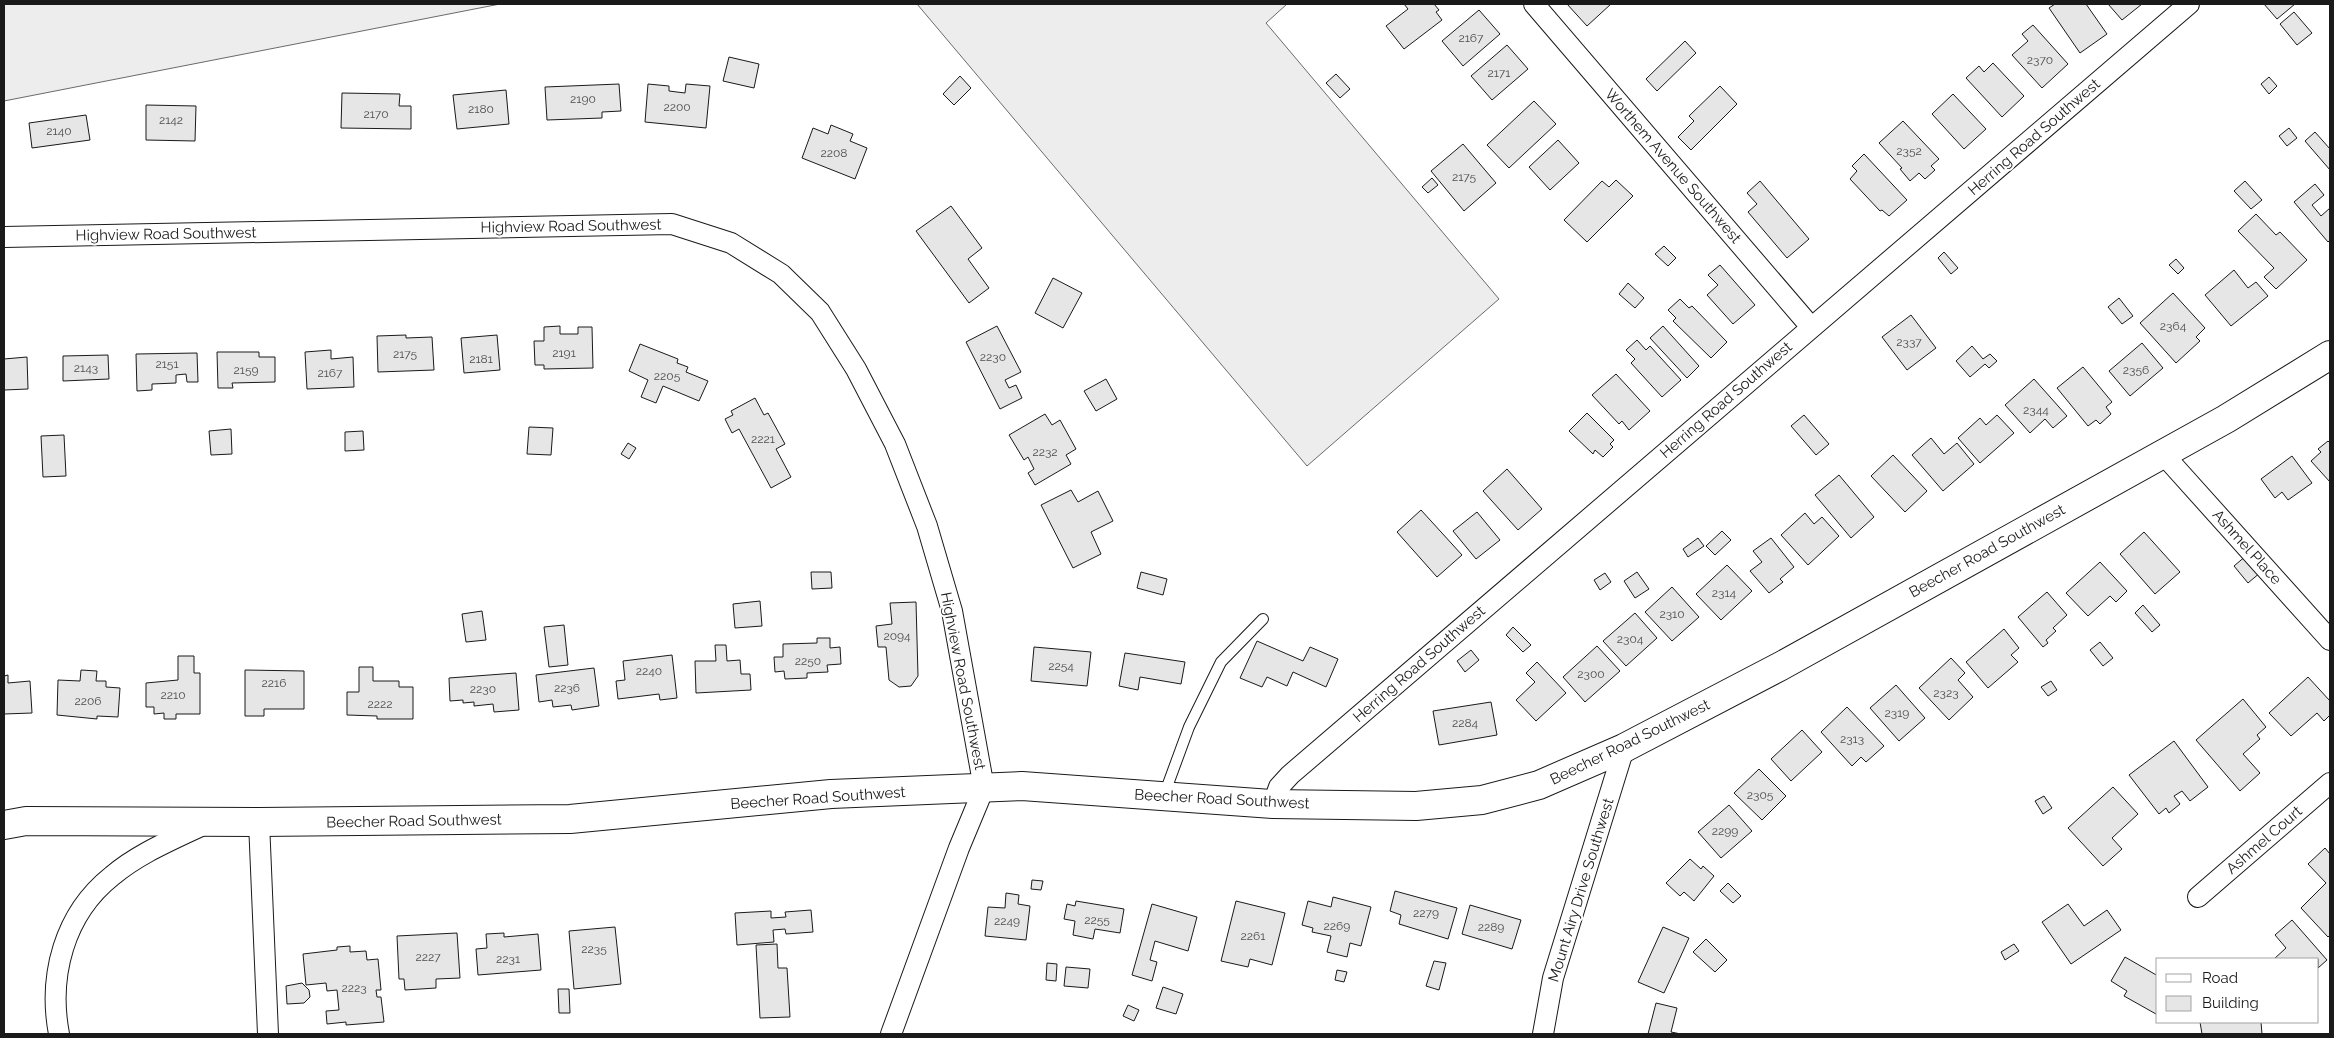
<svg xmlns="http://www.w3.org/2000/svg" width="2334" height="1038" font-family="Raleway,sans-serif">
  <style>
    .built { fill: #ededed; stroke: #6a6a6a }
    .building { fill: #e6e6e6; stroke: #1a1a1a }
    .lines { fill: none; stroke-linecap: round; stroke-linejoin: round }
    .lane-casing { stroke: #1a1a1a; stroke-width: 12 }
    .street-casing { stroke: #1a1a1a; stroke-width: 22 }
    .secondary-casing { stroke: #1a1a1a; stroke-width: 30 }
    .lane { stroke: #fff; stroke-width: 10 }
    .street { stroke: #fff; stroke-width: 20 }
    .secondary { stroke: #fff; stroke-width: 28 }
    .labels { text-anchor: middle; stroke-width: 4; stroke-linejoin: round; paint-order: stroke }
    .number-label { font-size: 12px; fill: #4d4d4d }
    .street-label { font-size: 15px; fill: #1a1a1a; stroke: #fff }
  </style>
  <rect width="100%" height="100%" fill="#fff"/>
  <g class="built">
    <polygon points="4,4 500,4 4,101"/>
    <polygon points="917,4 1287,4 1266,23 1499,299 1307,466"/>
  </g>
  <g class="building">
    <polygon points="1404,4 1434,4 1439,10 1436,12 1442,20 1404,49 1386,26 1408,9"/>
    <polygon points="1567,4 1611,4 1587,26"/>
    <polygon points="2055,4 2086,4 2107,34 2080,53 2049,8"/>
    <polygon points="2108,4 2142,4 2122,20"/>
    <polygon points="2264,4 2295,4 2277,19"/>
    <polygon points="1479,10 1500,34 1463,66 1442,41"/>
    <polygon points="2294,12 2312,33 2297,45 2280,24"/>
    <polygon points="2033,25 2068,64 2042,88 2012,55 2028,41 2022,34"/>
    <polygon points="1685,41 1696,53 1657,91 1646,79"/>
    <polygon points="1507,45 1528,69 1492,100 1471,76"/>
    <polygon points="729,57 759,64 754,88 723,81"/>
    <polygon points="1993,63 2024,96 2002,117 1966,78 1979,66 1984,72"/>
    <polygon points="1336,74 1350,89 1340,98 1326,83"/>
    <polygon points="960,76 971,88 954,105 943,94"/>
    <polygon points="2269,77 2277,86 2269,94 2261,84"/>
    <polygon points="619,84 621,111 602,112 602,118 547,120 545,87"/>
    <polygon points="648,84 669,86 669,91 685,93 686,84 710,86 706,128 645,122"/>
    <polygon points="1720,86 1737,104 1691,150 1678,137 1694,121 1689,116"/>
    <polygon points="506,90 509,124 457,129 453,95"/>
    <polygon points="342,93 400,94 399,106 411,106 411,129 341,128"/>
    <polygon points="1953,94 1986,129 1964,149 1932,114"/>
    <polygon points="1534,101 1556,124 1509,168 1487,145"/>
    <polygon points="146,105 196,106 195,141 146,140"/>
    <polygon points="86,115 90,140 32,148 29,123"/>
    <polygon points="1903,121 1939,159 1931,166 1935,170 1925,179 1919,173 1910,181 1900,169 1902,168 1879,143"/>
    <polygon points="831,125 853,134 850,141 867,148 855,179 802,158 813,128 828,134"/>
    <polygon points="2289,128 2297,138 2287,146 2279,136"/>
    <polygon points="2315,132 2330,149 2330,170 2305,141"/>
    <polygon points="1558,140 1579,163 1550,190 1529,167"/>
    <polygon points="1463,144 1496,183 1464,211 1431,171"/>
    <polygon points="1864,154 1907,200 1889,216 1882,210 1880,211 1850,179 1857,171 1852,166"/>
    <polygon points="1432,178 1438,185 1428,193 1422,187"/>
    <polygon points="1616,180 1633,196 1587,242 1564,220 1602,181 1609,187"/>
    <polygon points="1760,181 1809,239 1787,258 1748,212 1757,204 1747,193"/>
    <polygon points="2245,181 2262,200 2251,209 2234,191"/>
    <polygon points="2315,184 2324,195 2312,205 2321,216 2330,208 2330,240 2328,242 2294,202"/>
    <polygon points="951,206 982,248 968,259 989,288 969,303 916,231"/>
    <polygon points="2256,214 2276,235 2280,232 2307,260 2276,289 2264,277 2274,268 2238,231"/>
    <polygon points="1664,246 1676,258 1668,266 1655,254"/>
    <polygon points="1944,252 1958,268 1951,274 1938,258"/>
    <polygon points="2176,259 2184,268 2178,274 2169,265"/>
    <polygon points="1720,265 1755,305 1733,324 1707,295 1718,285 1708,275"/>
    <polygon points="2234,270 2248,288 2256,282 2268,296 2231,326 2205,295"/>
    <polygon points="1053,278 1082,293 1063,328 1035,313"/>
    <polygon points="1628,283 1644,298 1635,308 1619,294"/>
    <polygon points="2173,293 2205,328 2196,337 2200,341 2176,363 2140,323"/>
    <polygon points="2119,298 2133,316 2122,324 2108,307"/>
    <polygon points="1680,299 1689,308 1692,306 1727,342 1711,358 1673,321 1676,318 1668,310"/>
    <polygon points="1911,315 1936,348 1907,370 1882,337"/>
    <polygon points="560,326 560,334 578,334 578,327 592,327 593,368 544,369 544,365 535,365 534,341 544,341 544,327"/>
    <polygon points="997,326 1021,372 1005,380 1009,388 1016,385 1022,398 1000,409 966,342"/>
    <polygon points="1663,326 1699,366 1687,378 1650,338"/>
    <polygon points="406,335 406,338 432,337 434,370 378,372 377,336"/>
    <polygon points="497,335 500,370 464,373 461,338"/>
    <polygon points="1637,340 1646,350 1650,346 1681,380 1662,397 1631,363 1635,359 1626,350"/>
    <polygon points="2142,343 2163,368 2130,396 2109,371"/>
    <polygon points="640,344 678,359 677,363 688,367 686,372 708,381 699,401 663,386 656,403 641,397 648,380 629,371"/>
    <polygon points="1972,346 1983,359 1990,354 1997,361 1989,368 1985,364 1970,377 1956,361"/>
    <polygon points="331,350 331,359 353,357 354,387 307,389 305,352"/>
    <polygon points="217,352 259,352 259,357 275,357 275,382 232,383 233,388 218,388"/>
    <polygon points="197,353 198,382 187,382 186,374 176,375 176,383 152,384 152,390 137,391 136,354"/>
    <polygon points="108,355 109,379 63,381 63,356"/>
    <polygon points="27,357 28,389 4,390 4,359"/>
    <polygon points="2083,367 2112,402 2106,407 2111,414 2100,424 2096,420 2088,426 2057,388"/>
    <polygon points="1616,374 1650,411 1629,430 1622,421 1619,424 1592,395"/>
    <polygon points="1106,379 1117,399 1096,411 1084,391"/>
    <polygon points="2034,379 2067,416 2053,428 2045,419 2030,433 2005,405"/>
    <polygon points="755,398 764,415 768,413 785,444 776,449 791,477 771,488 739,429 732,433 725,419 733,415 731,411"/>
    <polygon points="1587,413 1614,440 1610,444 1613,447 1603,457 1595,450 1593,454 1569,431"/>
    <polygon points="1045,414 1052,425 1060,420 1076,449 1066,455 1071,464 1035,485 1028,473 1034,469 1028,457 1024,460 1009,435"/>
    <polygon points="1804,415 1829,444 1816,455 1791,426"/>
    <polygon points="1997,415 2014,433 1980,463 1958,438 1980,418 1986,425"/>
    <polygon points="529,427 553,428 551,455 527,454"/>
    <polygon points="231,429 232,454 211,455 209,431"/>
    <polygon points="363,431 364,450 345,451 345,432"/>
    <polygon points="64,435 66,476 43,477 41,436"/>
    <polygon points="1931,438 1944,454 1957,443 1974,464 1943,491 1912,455"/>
    <polygon points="2328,441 2330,443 2330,482 2311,461 2321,452 2318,449"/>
    <polygon points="628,443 636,448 629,459 621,454"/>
    <polygon points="1893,455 1927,491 1905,512 1871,476"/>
    <polygon points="2292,456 2312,483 2288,500 2282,492 2275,498 2261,479"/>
    <polygon points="1507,469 1542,509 1518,530 1483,491"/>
    <polygon points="1839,475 1874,517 1851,538 1815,495"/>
    <polygon points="1071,490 1078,502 1098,491 1113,521 1091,532 1101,554 1073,568 1041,505"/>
    <polygon points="1421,510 1462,555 1437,577 1397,532"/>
    <polygon points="1477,512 1500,540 1476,559 1453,531"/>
    <polygon points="1805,513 1814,524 1822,517 1839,536 1808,565 1781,535"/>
    <polygon points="1722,531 1731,540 1715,555 1706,546"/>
    <polygon points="2144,532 2180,572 2155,594 2120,554"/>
    <polygon points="1698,538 1704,546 1688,557 1683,549"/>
    <polygon points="1771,538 1794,567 1780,579 1783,582 1769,593 1750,571 1762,562 1753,551"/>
    <polygon points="2247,555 2261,572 2248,583 2234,566"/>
    <polygon points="2100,562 2127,591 2116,602 2110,596 2088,616 2066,593"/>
    <polygon points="1727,565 1752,591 1721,620 1696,594"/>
    <polygon points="811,572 831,572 832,588 812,589"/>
    <polygon points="1141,572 1167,579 1163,595 1137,588"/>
    <polygon points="1637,572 1649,589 1635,598 1624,581"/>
    <polygon points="1605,573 1611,582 1600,590 1594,580"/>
    <polygon points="1672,587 1699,617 1672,641 1645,612"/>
    <polygon points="2047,592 2067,615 2053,628 2056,631 2046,640 2048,643 2043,647 2018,617"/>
    <polygon points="760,601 762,626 735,628 733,604"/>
    <polygon points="916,602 918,676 911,686 899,687 889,680 886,647 878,647 876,626 892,624 890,603"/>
    <polygon points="2143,605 2160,625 2152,632 2135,613"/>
    <polygon points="482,611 486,640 466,642 462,614"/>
    <polygon points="1635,613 1657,638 1626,666 1603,641"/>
    <polygon points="564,625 568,665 549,667 544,627"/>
    <polygon points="1513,627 1531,645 1523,652 1506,635"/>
    <polygon points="2004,629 2019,648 2011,655 2018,662 1988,688 1966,662"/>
    <polygon points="817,638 830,638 830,648 840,647 841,664 827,665 828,672 807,673 807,678 785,679 784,671 775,672 774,657 783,657 783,644 817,643"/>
    <polygon points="1257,641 1303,661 1310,647 1338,659 1326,687 1293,672 1287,686 1267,677 1262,687 1240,678"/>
    <polygon points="2100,642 2113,658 2103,666 2090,650"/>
    <polygon points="715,645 726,645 727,661 740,660 741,674 750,674 751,690 696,693 695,661 716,661"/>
    <polygon points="1597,646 1620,671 1585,702 1563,677"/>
    <polygon points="1034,647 1091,652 1087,686 1031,681"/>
    <polygon points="1471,650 1479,660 1465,672 1457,661"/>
    <polygon points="1125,653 1185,662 1181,684 1140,677 1138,690 1119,686"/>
    <polygon points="672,655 677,698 660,700 659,694 618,699 616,681 625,680 623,661"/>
    <polygon points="178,656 194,656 194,673 200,673 200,714 176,714 176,719 164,719 164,713 154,714 154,707 146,707 146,683 178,680"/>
    <polygon points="1951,658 1965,673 1958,680 1973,697 1949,720 1919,688"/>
    <polygon points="1537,662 1566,693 1536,721 1516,700 1535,682 1526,673"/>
    <polygon points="359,667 373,667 373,681 399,681 399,687 413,687 413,719 377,719 377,716 347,715 347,692 359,692"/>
    <polygon points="594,668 599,706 572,710 571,705 553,707 552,700 539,702 536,675"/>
    <polygon points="81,670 97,671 96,681 106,681 106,687 120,688 118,717 97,716 97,719 57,715 58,680 80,681"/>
    <polygon points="245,670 304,671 304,709 264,709 264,716 245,716"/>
    <polygon points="516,673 519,710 494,712 493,704 474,706 474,702 463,703 463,700 450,701 449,678"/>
    <polygon points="8,675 8,683 30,681 32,713 4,714 4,676"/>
    <polygon points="2308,677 2330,701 2330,715 2324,721 2317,713 2291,736 2269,713"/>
    <polygon points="2051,681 2057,690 2048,696 2041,687"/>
    <polygon points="1896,685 1925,718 1899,741 1870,708"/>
    <polygon points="2243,699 2266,727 2257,735 2260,739 2243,754 2260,773 2240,791 2196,740"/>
    <polygon points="1491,702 1497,735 1439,745 1433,711"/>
    <polygon points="1847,707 1884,746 1866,762 1861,757 1852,766 1821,732"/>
    <polygon points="1802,730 1822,752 1791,781 1771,759"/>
    <polygon points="2174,741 2208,787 2190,801 2182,791 2174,796 2180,804 2169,813 2166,808 2159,814 2129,775"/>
    <polygon points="1759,769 1786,796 1762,820 1734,793"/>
    <polygon points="2113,787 2138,814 2112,838 2122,849 2103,866 2068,828"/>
    <polygon points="2044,796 2052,808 2043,814 2035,801"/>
    <polygon points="1729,805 1752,831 1721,858 1698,832"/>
    <polygon points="2325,848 2330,854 2330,935 2328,937 2301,908 2326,883 2308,864"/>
    <polygon points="1690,859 1701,869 1703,866 1714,876 1694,901 1684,892 1680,896 1666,883"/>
    <polygon points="1032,880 1043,881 1041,890 1031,889"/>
    <polygon points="1728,883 1741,896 1733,903 1720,891"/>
    <polygon points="1395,891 1457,908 1448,939 1399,924 1401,915 1390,911"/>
    <polygon points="1006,893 1019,895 1018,904 1030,906 1026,940 985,936 988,907 1005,908"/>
    <polygon points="1333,897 1371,907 1361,946 1350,943 1347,957 1327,952 1331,936 1312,932 1313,928 1302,925 1308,901 1331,907"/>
    <polygon points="1076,901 1124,909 1120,933 1095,929 1093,939 1073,935 1075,921 1064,919 1067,904 1075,906"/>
    <polygon points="1236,901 1285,913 1272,965 1250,959 1248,967 1221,961"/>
    <polygon points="1152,904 1197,917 1188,951 1155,941 1150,960 1157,962 1152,981 1132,975"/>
    <polygon points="2068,904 2084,926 2107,910 2121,930 2071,964 2042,922"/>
    <polygon points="1470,905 1521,920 1512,949 1462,934"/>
    <polygon points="811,910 813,932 786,934 785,929 773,930 774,942 737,945 735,913 771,911 771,918 786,917 785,912"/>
    <polygon points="2292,920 2327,960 2318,968 2318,959 2274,959 2286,948 2275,935"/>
    <polygon points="615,927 621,984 574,989 569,931"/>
    <polygon points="1663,927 1689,938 1664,993 1638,982"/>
    <polygon points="457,933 460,978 436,979 436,988 405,990 404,979 399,979 397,936"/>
    <polygon points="504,933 504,937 538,934 541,970 478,975 476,949 487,948 486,934"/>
    <polygon points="1706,939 1727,960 1715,972 1693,952"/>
    <polygon points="777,944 778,968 787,968 790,1017 760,1018 756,945"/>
    <polygon points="2014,944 2019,951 2005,960 2001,952"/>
    <polygon points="350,946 350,952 366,951 367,960 378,959 381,990 376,990 377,997 381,997 384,1022 346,1025 346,1022 327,1024 326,1011 339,1010 337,990 327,991 326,983 306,985 303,954 337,950 337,947"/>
    <polygon points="2125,957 2158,976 2158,1011 2156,1014 2124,996 2127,991 2111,981"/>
    <polygon points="1434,961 1446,963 1439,990 1426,986"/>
    <polygon points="1047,963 1057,964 1056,981 1046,980"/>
    <polygon points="1066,967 1090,969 1088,988 1064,986"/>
    <polygon points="1337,970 1347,972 1344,982 1335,980"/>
    <polygon points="302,983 309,990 310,997 304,1003 287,1004 286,986"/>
    <polygon points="1163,987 1183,994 1176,1014 1156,1008"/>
    <polygon points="558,989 569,989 570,1013 559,1013"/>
    <polygon points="1656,1003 1677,1008 1671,1032 1681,1034 1648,1034"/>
    <polygon points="1128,1005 1139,1010 1134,1021 1123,1016"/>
    <polygon points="2200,1022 2261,1022 2262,1034 2202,1034"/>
  </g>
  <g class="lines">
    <defs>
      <polyline id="lane" points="1164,795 1189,727 1221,662 1263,619"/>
      <g id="street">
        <polyline points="1534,4 1811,327"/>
        <polyline points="4,237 672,224 731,243 781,274 820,312 856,369 895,444 927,526 952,611 984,788 959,848 891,1034"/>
        <polyline points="2163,454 2330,640"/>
        <polyline points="1273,804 1279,787 1290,775 2189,4"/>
        <polyline points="259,822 268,1034"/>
        <polyline points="2198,897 2330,783"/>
        <path d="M59 1034C48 976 64 914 112 876 139 853 174 839 205 824"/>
        <polyline points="1543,1034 1553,978 1624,748"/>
      </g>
      <polyline id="secondary" points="4,825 26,821 259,822 570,819 831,794 1022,786 1273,804 1416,806 1482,800 1539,785 1624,748 1781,666 2226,419 2330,355"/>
    </defs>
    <use href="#lane" class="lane-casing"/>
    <use href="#street" class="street-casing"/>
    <use href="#secondary" class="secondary-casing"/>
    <use href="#lane" class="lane"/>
    <use href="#street" class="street"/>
    <use href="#secondary" class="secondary"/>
  </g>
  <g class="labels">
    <g class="number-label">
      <text x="1471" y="42">2167</text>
      <text x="2040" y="64">2370</text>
      <text x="1499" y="77">2171</text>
      <text x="583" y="103">2190</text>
      <text x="677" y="111">2200</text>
      <text x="481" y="113">2180</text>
      <text x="376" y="118">2170</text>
      <text x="171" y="124">2142</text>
      <text x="59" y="135">2140</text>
      <text x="1909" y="155">2352</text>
      <text x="834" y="157">2208</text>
      <text x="1464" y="181">2175</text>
      <text x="2173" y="330">2364</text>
      <text x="1909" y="346">2337</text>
      <text x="564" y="357">2191</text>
      <text x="405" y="358">2175</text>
      <text x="993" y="361">2230</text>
      <text x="481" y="363">2181</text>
      <text x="167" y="368">2151</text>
      <text x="86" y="372">2143</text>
      <text x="246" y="374">2159</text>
      <text x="2136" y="374">2356</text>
      <text x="330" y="377">2167</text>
      <text x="667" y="380">2205</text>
      <text x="2036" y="414">2344</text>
      <text x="763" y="443">2221</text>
      <text x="1045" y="456">2232</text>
      <text x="1724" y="597">2314</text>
      <text x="1672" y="618">2310</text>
      <text x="897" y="640">2094</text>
      <text x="1630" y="643">2304</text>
      <text x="808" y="665">2250</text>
      <text x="1061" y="670">2254</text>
      <text x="649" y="675">2240</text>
      <text x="1591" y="678">2300</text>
      <text x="274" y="687">2216</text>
      <text x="567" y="692">2236</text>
      <text x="483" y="693">2230</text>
      <text x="1946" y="697">2323</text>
      <text x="173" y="699">2210</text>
      <text x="88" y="705">2206</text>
      <text x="380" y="708">2222</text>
      <text x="1897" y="717">2319</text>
      <text x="1465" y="727">2284</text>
      <text x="1852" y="743">2313</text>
      <text x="1760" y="799">2305</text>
      <text x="1725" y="835">2299</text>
      <text x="1426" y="917">2279</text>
      <text x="1097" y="924">2255</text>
      <text x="1007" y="925">2249</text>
      <text x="1337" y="930">2269</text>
      <text x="1491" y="931">2289</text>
      <text x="1253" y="940">2261</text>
      <text x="594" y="953">2235</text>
      <text x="428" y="961">2227</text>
      <text x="508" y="963">2231</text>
      <text x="354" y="992">2223</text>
    </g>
    <g class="street-label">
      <text transform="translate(2034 137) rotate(-41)" y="5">Herring Road Southwest</text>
      <text transform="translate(1673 166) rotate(49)" y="5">Worthem Avenue Southwest</text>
      <text transform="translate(571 226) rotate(-1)" y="5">Highview Road Southwest</text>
      <text transform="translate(166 234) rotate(-1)" y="5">Highview Road Southwest</text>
      <text transform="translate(1726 400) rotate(-41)" y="5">Herring Road Southwest</text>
      <text transform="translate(2247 547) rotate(48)" y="5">Ashmel Place</text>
      <text transform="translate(1987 551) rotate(-29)" y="5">Beecher Road Southwest</text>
      <text transform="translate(1419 664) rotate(-41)" y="5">Herring Road Southwest</text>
      <text transform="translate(963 681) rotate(79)" y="5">Highview Road Southwest</text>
      <text transform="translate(1630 742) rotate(-26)" y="5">Beecher Road Southwest</text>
      <text transform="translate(818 798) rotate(-4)" y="5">Beecher Road Southwest</text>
      <text transform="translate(1222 799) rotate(3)" y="5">Beecher Road Southwest</text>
      <text transform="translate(414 821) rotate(-1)" y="5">Beecher Road Southwest</text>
      <text transform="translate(2264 840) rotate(-41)" y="5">Ashmel Court</text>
      <text transform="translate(1581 890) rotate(-73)" y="5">Mount Airy Drive Southwest</text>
    </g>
  </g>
  <rect width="2334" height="1038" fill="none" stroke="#1a1a1a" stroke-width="10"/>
  <rect x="2156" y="958" width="162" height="65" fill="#ffffff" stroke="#a3a3a3"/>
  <rect x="2166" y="974" width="25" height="8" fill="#ffffff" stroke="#a3a3a3"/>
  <text x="2202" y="983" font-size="15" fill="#1a1a1a">Road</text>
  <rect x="2166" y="996" width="25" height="15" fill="#e6e6e6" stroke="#a3a3a3"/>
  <text x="2202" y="1008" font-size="15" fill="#1a1a1a">Building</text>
</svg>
